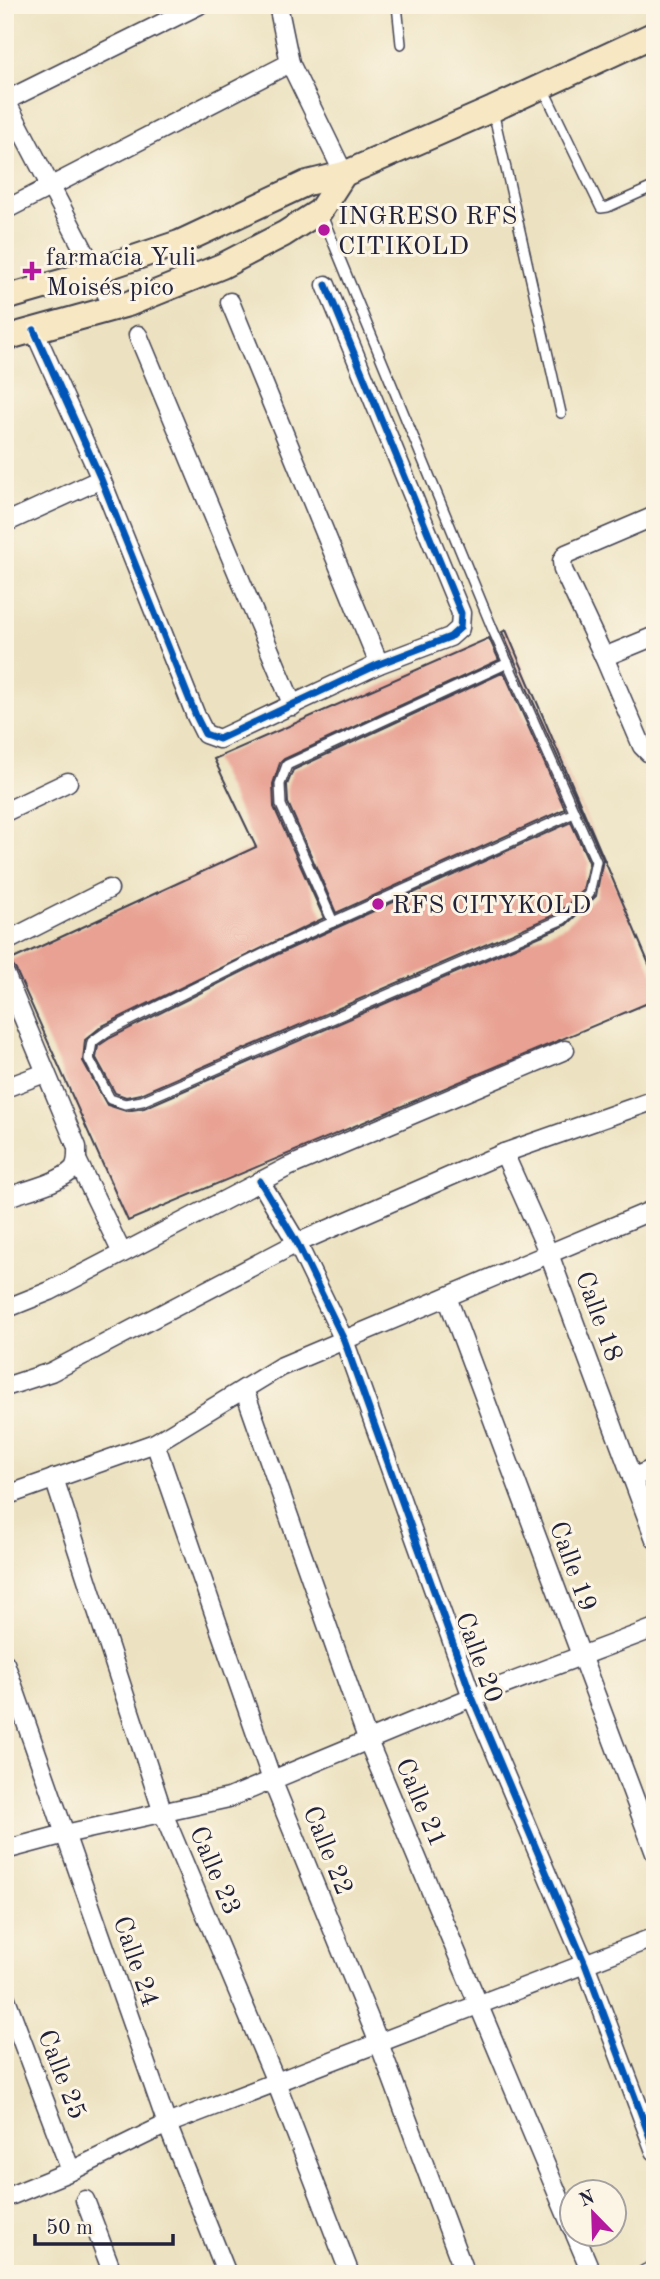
<svg xmlns="http://www.w3.org/2000/svg" width="660" height="2279" font-family="'Old Standard TT',serif">
  <style>
    .building { fill: #e8a193 }
    .lines { fill: none; stroke-linecap: round; stroke-linejoin: round }
    .lane-casing { stroke: #403f4f; stroke-width: 12 }
    .street-casing { stroke: #403f4f; stroke-width: 21 }
    .secondary-casing { stroke: #403f4f; stroke-width: 28 }
    .lane { stroke: #fff; stroke-width: 9 }
    .street { stroke: #fff; stroke-width: 18 }
    .secondary { stroke: #f7e8c3; stroke-width: 24 }
    .cycleway-casing { stroke: #fcf5e5; stroke-width: 11 }
    .cycleway { stroke: #0057b8; stroke-width: 7 }
    .poi-dot { fill: #b5179e; stroke: #fcf5e5; stroke-width: 2.5 }
    .labels { text-anchor: middle; stroke-width: 6; stroke-linejoin: round; paint-order: stroke }
    .poi-label { font-size: 26px; fill: #22223b; stroke: #fcf5e5; text-anchor: start }
    .street-label { font-size: 26px; fill: #22223b; stroke: #fcf5e5 }
  </style>
  <rect width="100%" height="100%" fill="#fcf5e5"/>
  <filter id="ink" filterUnits="userSpaceOnUse"><feTurbulence type="fractalNoise" baseFrequency=".0143" numOctaves="2"/><feDisplacementMap in="SourceGraphic" scale="14" xChannelSelector="R" yChannelSelector="G"/><feConvolveMatrix kernelMatrix="1 2 1 2 8 2 1 2 1" color-interpolation-filters="sRGB"/></filter>
  <filter id="wash" filterUnits="userSpaceOnUse"><feTurbulence type="fractalNoise" baseFrequency=".00686" numOctaves="4" result="noise"/><feDisplacementMap in="SourceGraphic" scale="28" xChannelSelector="R" yChannelSelector="G"/><feGaussianBlur stdDeviation="1.57" result="paint"/><feColorMatrix in="noise" values="0 0 0 0 0 0 0 0 0 0 0 0 0 0 0 0 0 1.4 0 .05"/><feComposite in="paint" operator="in"/></filter>
  <g filter="url(#wash)">
    <rect width="100%" height="100%" fill="#ece2c1"/>
    <g id="blocks">
      <g class="building">
        <polygon points="506,630 655,978 655,1000 128,1221 16,970 9,961 256,847 214,759 489,638 499,660 284,759 280,763 273,784 274,807 324,918 102,1026 85,1040 83,1061 107,1105 126,1111 144,1108 566,925 596,896 603,859 502,632"/>
        <polygon points="504,672 565,809 336,913 288,803 287,785 293,770"/>
        <polygon points="571,822 589,862 583,890 559,913 140,1094 126,1097 115,1093 96,1058 98,1046 110,1038 276,955"/>
      </g>
    </g>
  </g>
  <g filter="url(#ink)">
    <use href="#blocks" fill-opacity="0" stroke="#403f4f" stroke-width="2"/>
    <g class="lines">
      <defs>
        <g id="lane">
          <polyline points="397,5 401,44"/>
          <polyline points="543,88 601,208 608,207 655,186"/>
          <polyline points="493,111 561,413"/>
          <polyline points="321,213 493,630 596,861 589,894 563,919 142,1101 125,1104 110,1099 89,1059 92,1042 106,1032 273,949 574,813"/>
          <polyline points="333,922 281,805 280,784 287,765 508,663"/>
        </g>
        <g id="street">
          <polyline points="278,5 290,63 344,174"/>
          <polyline points="5,99 114,308"/>
          <polyline points="5,101 199,5"/>
          <polyline points="5,210 290,63"/>
          <polyline points="230,302 379,664"/>
          <polyline points="34,330 101,479 196,716 205,734 219,739 379,664 450,637 460,628 461,613 326,285"/>
          <polyline points="138,335 293,706"/>
          <polyline points="655,516 566,554 562,561 563,570 604,657 655,636"/>
          <polyline points="5,523 101,479"/>
          <polyline points="604,657 642,746 649,753 655,753"/>
          <polyline points="5,812 68,782"/>
          <polyline points="5,942 109,889"/>
          <path d="M5 974 77 1147C77 1154 78 1163 73 1169 60 1183 23 1191 5 1198"/>
          <polyline points="5,1088 45,1073"/>
          <polyline points="504,1153 549,1254 655,1539"/>
          <polyline points="77,1160 122,1253"/>
          <polyline points="260,1181 297,1243 344,1340 472,1697 585,1964 655,2151"/>
          <polyline points="447,1297 655,1853"/>
          <polyline points="5,1309 50,1291 288,1167 565,1050"/>
          <polyline points="5,1387 51,1372 297,1243 504,1153 655,1100"/>
          <polyline points="244,1389 368,1741 572,2228"/>
          <polyline points="155,1443 272,1780 379,2043 465,2274"/>
          <polyline points="54,1478 163,1813 276,2082 350,2274"/>
          <polyline points="632,1478 655,1468"/>
          <polyline points="5,1496 155,1443 280,1367 655,1209"/>
          <polyline points="5,1663 167,2124 227,2274"/>
          <polyline points="5,1850 65,1834 229,1798 472,1697 655,1628"/>
          <polyline points="5,1996 71,2171"/>
          <polyline points="5,2198 71,2171 167,2124 655,1937"/>
          <polyline points="85,2200 113,2274"/>
          <polyline points="575,2234 592,2274"/>
          <polyline points="646,2274 655,2270"/>
        </g>
        <g id="secondary">
          <polyline points="5,298 68,280 179,243 307,183 344,174 493,109 655,34"/>
          <polyline points="5,338 128,304 222,266 284,234 320,211 344,174"/>
        </g>
      </defs>
      <use href="#lane" class="lane-casing"/>
      <use href="#street" class="street-casing"/>
      <use href="#secondary" class="secondary-casing"/>
      <use href="#lane" class="lane"/>
      <use href="#street" class="street"/>
      <use href="#secondary" class="secondary"/>
      <defs>
        <g id="cycleway">
          <polyline points="34,330 101,479 196,716 205,734 219,739 379,664 450,637 460,628 461,613 326,285"/>
          <polyline points="260,1181 297,1243 344,1340 472,1697 585,1964 655,2151"/>
        </g>
      </defs>
      <use href="#cycleway" class="cycleway-casing"/>
      <use href="#cycleway" class="cycleway"/>
    </g>
  </g>
  <g class="poi-dot">
    <circle cx="324" cy="230" r="7"/>
    <path d="M28.5 260.5h7v7h7v7h-7v7h-7v-7h-7v-7h7z"/>
    <circle cx="378" cy="904" r="7"/>
  </g>
  <g class="labels">
    <g class="poi-label">
      <text x="338" y="224">INGRESO RFS<tspan x="338" dy="30">CITIKOLD</tspan></text>
      <text x="46" y="265">farmacia Yuli<tspan x="46" dy="30">Moisés pico</tspan></text>
      <text x="392" y="913">RFS CITYKOLD</text>
    </g>
    <g class="street-label">
      <text transform="translate(600 1316) rotate(70)" y="9">Calle 18</text>
      <text transform="translate(574 1566) rotate(70)" y="9">Calle 19</text>
      <text transform="translate(480 1657) rotate(70)" y="9">Calle 20</text>
      <text transform="translate(422 1802) rotate(67)" y="9">Calle 21</text>
      <text transform="translate(329 1850) rotate(68)" y="9">Calle 22</text>
      <text transform="translate(216 1870) rotate(67)" y="9">Calle 23</text>
      <text transform="translate(137 1961) rotate(71)" y="9">Calle 24</text>
      <text transform="translate(63 2074) rotate(69)" y="9">Calle 25</text>
    </g>
  </g>
  <rect width="660" height="2279" fill="none" stroke="#fcf5e5" stroke-width="28"/>
  <g transform="translate(593 2213) rotate(337)"><circle r="33" fill="#fcf5e5" stroke="#a5a1a1" stroke-width="2"/>
  <path d="M0-5L12 26L0 18L-12 26Z" fill="#b5179e"/>
  <text y="-10" font-size="19" font-weight="bold" text-anchor="middle" fill="#22223b">N</text>
  </g>
  <path d="M35 2234v10h138v-10" fill="none" stroke="#22223b" stroke-width="3.5"/>
  <text x="46" y="2234" font-size="21" fill="#22223b" stroke="#fcf5e5" stroke-width="5" paint-order="stroke">50 m</text>
</svg>
